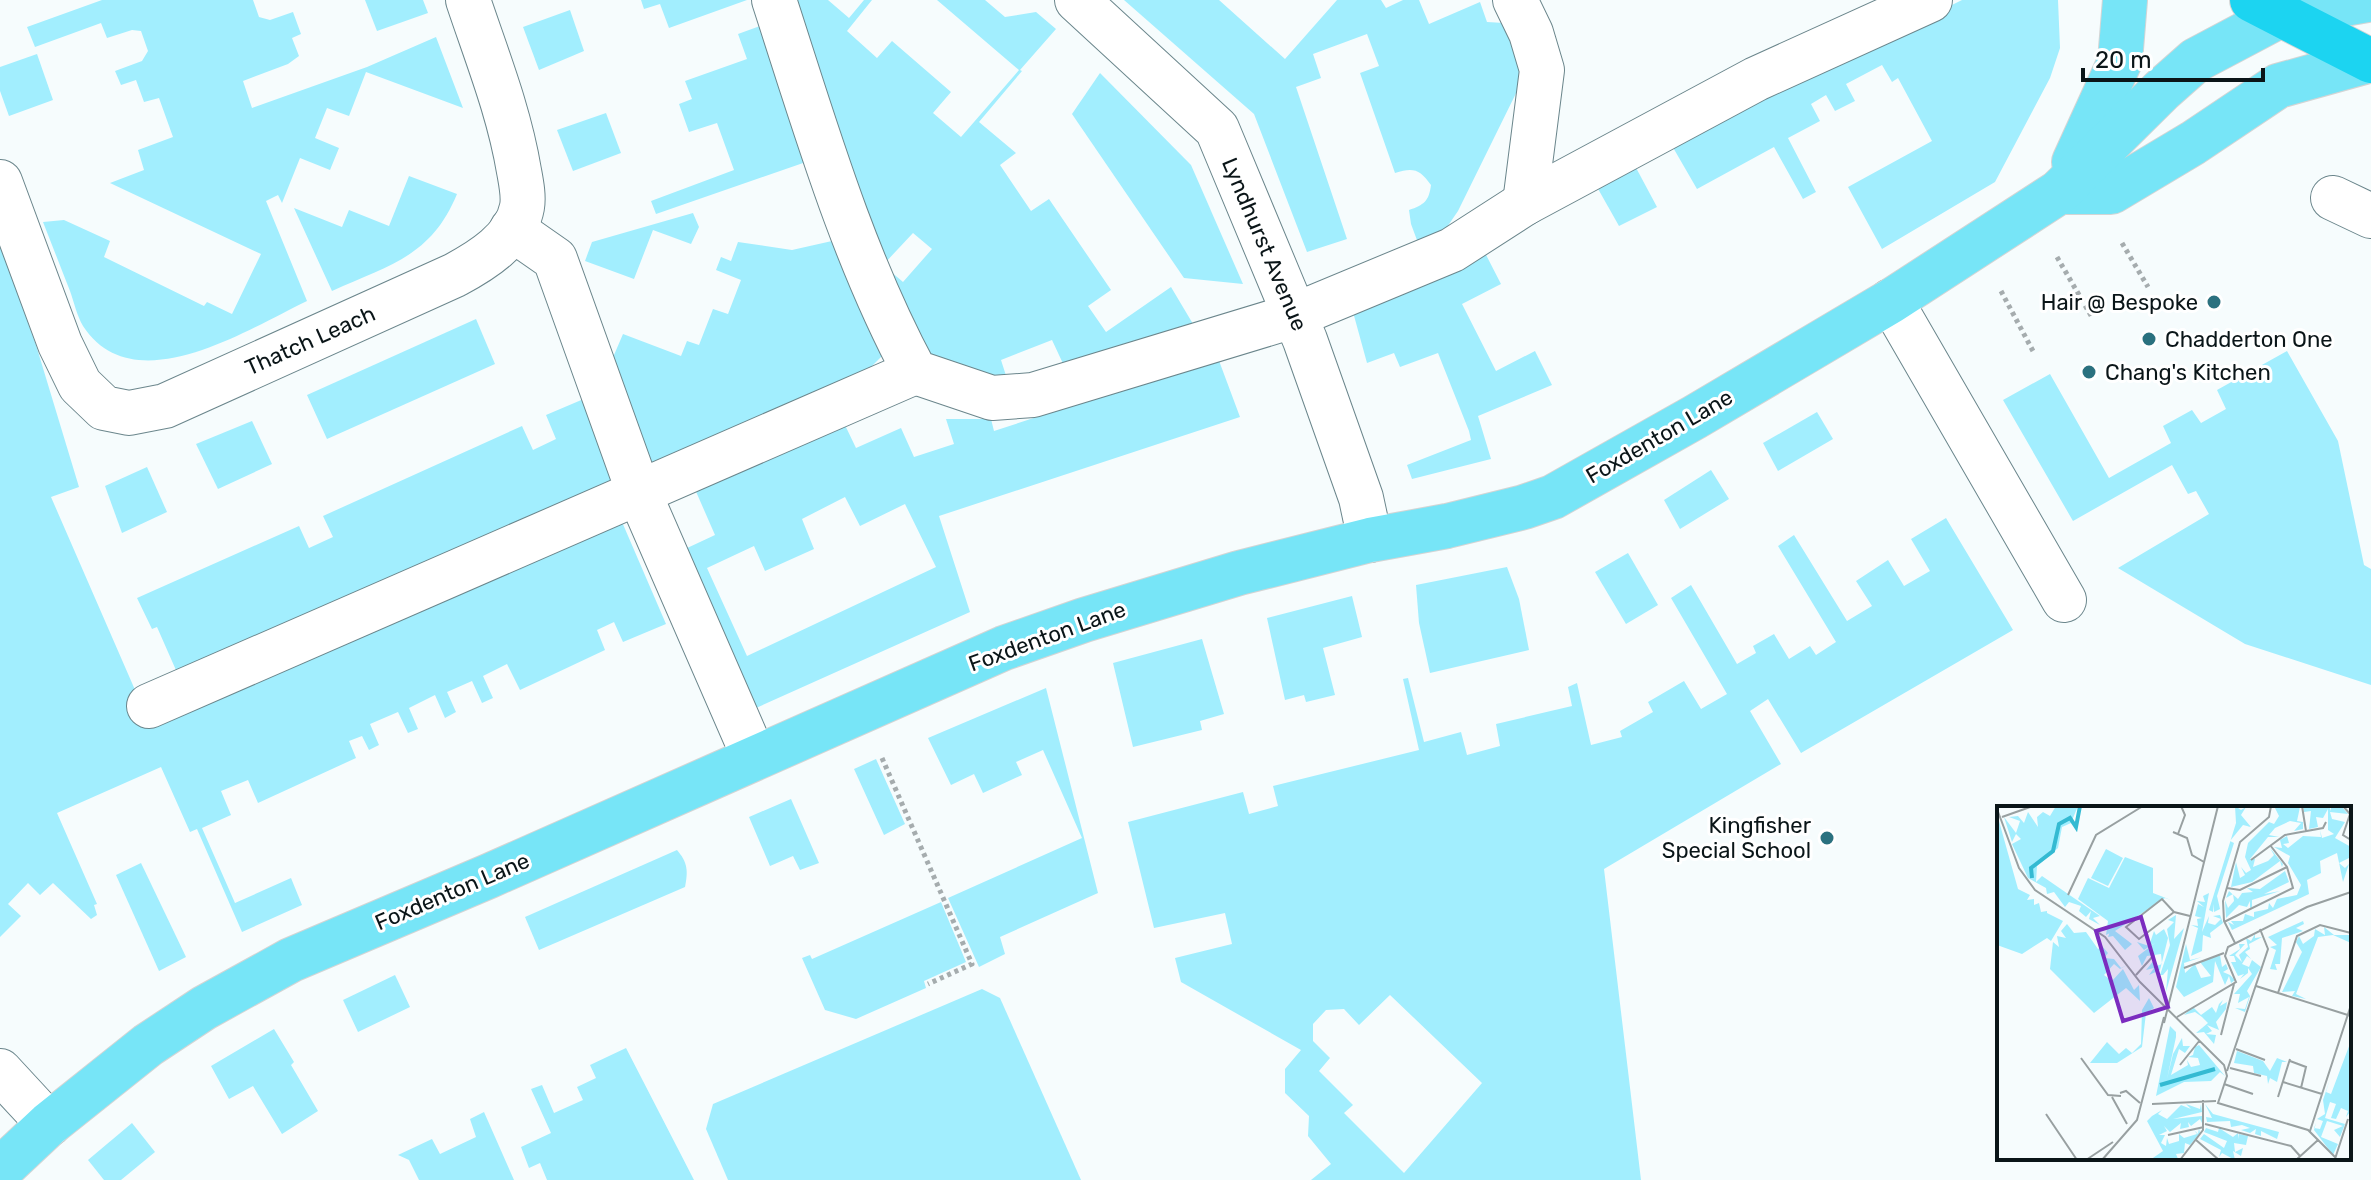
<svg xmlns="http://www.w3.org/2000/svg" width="2371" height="1180" font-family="Rubik,sans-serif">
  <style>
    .green { fill: #a2eefe; fill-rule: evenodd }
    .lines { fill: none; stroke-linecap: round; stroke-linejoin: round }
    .minor-casing { stroke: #6b868c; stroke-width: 46 }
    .major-casing { stroke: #d3d5d5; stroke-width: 46 }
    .highway-casing { stroke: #d3d5d5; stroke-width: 46 }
    .path { stroke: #a5acae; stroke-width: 5; stroke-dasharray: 4 4; stroke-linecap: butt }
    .minor { stroke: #fff; stroke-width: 44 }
    .major { stroke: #77e5f7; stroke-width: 44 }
    .highway { stroke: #1cd4f1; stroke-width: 44 }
    .poi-dot { fill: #2b717f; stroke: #fff; stroke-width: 3 }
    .labels { text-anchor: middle; stroke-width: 6; stroke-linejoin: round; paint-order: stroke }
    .street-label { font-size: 22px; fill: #0a1518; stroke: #fff }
    .poi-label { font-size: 22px; fill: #0a1518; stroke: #fff; text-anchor: end }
    .inset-river { fill: none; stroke: #34bad2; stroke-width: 4 }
    .inset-road { fill: none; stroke: #98a0a1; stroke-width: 2 }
    .view { fill: #7b2cbf; fill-opacity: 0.15; stroke: #7b2cbf; stroke-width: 4 }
    .inset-edge { fill: none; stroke: #0a1518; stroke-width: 4 }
  </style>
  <rect width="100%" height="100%" fill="#f6fcfd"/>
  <g class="green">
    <path d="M102 0H253L259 17 270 20 293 12 301 34 292 38 299 56 288 64 243 81 252 108 367 67 436 37 463 108 366 72 349 116 327 108 315 138 339 148 330 170 300 158 282 203 278 195 266 201 307 301C248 329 134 404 83 326 77 316 74 302 70 291 61 268 52 245 43 222L64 220 110 241 104 257 204 306 207 302 232 314 261 254 110 183 144 170 138 150 173 137 159 98 144 102 136 80 121 85 115 71 142 61 148 51 141 31 132 30 107 38 101 23 35 47 27 27Z"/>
    <polygon points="365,0 423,0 428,13 377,31"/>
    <polygon points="641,0 747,0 669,28 660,4 644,9"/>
    <path d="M791 0H828L849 18 864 0H872L847 31 877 58 892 41 951 92 933 113 961 137 1019 70 937 0H985L1005 17 1036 12 1056 29 1020 70 1022 71 979 122 1016 153 1000 165 1031 211 1049 199 1111 290 1088 306 1106 332 1171 287 1196 329 1066 370 1052 340 1001 360 1009 385 1001 387 948 366 927 351 892 299ZM913 233 932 249 903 282 883 265Z"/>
    <path d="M1124 0H1219L1285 59 1337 0H1381L1386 8 1403 0H1419L1429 24 1480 2 1487 22 1504 23 1527 71 1458 211 1445 230 1421 251 1411 224 1409 210C1424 205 1429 201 1431 185 1420 169 1413 167 1395 173L1360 73 1379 66 1367 34 1313 54 1321 78 1296 87 1347 239 1307 252 1254 114Z"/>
    <polygon points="1962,0 2058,0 2060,48 2050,78 1995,182 1882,249 1848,187 1932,141 1898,78 1892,82 1882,65 1846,84 1855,101 1835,111 1826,95 1811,104 1820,121 1788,138 1816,192 1803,199 1774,147 1697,189 1671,144"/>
    <polygon points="570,10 584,51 539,70 523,27"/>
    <polygon points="760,26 806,162 656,214 651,201 734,170 717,123 689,132 679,104 692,99 685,81 747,59 738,34"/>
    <polygon points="37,54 53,100 9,116 0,91 0,67"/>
    <polygon points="1100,73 1191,165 1243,284 1184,278 1072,114"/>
    <polygon points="606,113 621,153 573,171 557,130"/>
    <polygon points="1634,164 1657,207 1619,226 1597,187"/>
    <path d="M409 176 457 194C431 257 389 265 332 291L294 208 342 227 349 210 389 226Z"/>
    <polygon points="693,213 699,227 691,244 653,230 634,279 585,261 592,242"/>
    <polygon points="832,241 882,356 849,389 651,472 611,362 623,334 681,356 687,341 699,345 713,309 728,314 741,280 716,270 721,257 731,261 738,242 792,250"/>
    <polygon points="0,245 36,345 79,487 51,497 149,722 619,515 666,624 623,642 614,622 597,630 605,650 520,690 507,664 483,676 493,698 482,703 472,681 447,692 456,712 445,718 435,695 409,708 418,729 408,733 398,712 370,724 379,745 369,750 362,736 349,741 356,758 258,803 248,780 221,791 231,815 202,828 235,903 291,878 302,905 242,932 197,829 190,832 161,767 57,813 97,904 94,905 97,915 91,919 53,883 40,895 28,883 8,904 21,916 0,937"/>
    <polygon points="1483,249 1501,284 1462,304 1496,371 1535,351 1552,385 1478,416 1491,459 1412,479 1407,465 1471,440 1469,431 1438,353 1400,367 1394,353 1367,363 1353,312"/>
    <polygon points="476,319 495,364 327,439 307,395"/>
    <polygon points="2287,351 2338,441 2364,565 2371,569 2371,685 2245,644 2118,568 2209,514 2196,491 2188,494 2172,465 2073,521 2003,400 2050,374 2109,478 2171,443 2163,426 2192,410 2201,423 2226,409 2217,390"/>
    <path d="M1218 358 1240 417 939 516 970 612 756 708 685 549 715 535 694 487 844 423 856 448 901 428 914 457 954 444 946 419H991L994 431ZM845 497 860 526 905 504 936 567 747 656 707 568 754 546 765 571 814 549 802 519Z"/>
    <polygon points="586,398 617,486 179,677 157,627 152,629 137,598 299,526 309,548 333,537 323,516 522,426 533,450 556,439 546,415"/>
    <polygon points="1817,412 1833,439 1778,471 1763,443"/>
    <polygon points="252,421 272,464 218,489 196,444"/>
    <polygon points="147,467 167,512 122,533 105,486"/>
    <polygon points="1711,470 1729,499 1680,529 1664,500"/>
    <path d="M1946 518 2013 630 1801 753 1768 699 1750 711 1781 764 1604 869 1641 1180H1311L1331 1164 1308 1136 1309 1116 1285 1093V1069L1301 1050 1181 982 1175 958 1232 944 1225 913 1154 928 1128 822 1243 792 1249 814 1278 806 1273 786 1419 750 1403 679 1408 678 1424 742 1461 732 1467 755 1500 746 1496 724 1572 706 1568 687 1577 683 1591 745 1622 737 1620 731 1653 712 1648 702 1684 681 1701 709 1727 694 1671 598 1691 585 1737 664 1756 653 1753 646 1774 634 1789 659 1810 646 1816 655 1836 642 1778 546 1794 535 1847 621 1872 606 1856 581 1888 560 1904 586 1930 571 1911 539ZM1390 995 1482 1083 1404 1173 1344 1113 1353 1105 1319 1071 1330 1058 1313 1041V1024L1326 1010 1344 1009 1359 1025Z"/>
    <polygon points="1628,553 1658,605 1626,624 1595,572"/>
    <polygon points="1507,567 1519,599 1529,650 1430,673 1419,623 1416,585"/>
    <polygon points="1352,596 1362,637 1323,648 1335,695 1306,702 1304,695 1285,700 1267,618"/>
    <polygon points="1202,639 1224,714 1200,721 1202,730 1133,747 1113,663"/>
    <polygon points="1046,688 1098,893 1000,937 1005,954 979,967 948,898 1082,838 1043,750 1016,762 1022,775 983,793 974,774 951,785 928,738"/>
    <polygon points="876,759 905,824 884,835 854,769"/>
    <polygon points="791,799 819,863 800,870 793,856 770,866 749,817"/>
    <path d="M677 850C688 863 688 871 685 887L539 950 525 917Z"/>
    <polygon points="141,863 186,957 159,971 116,875"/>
    <polygon points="941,902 966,962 924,981 926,988 856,1019 825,1010 802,958 810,955 812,959"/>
    <polygon points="395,975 410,1007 358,1032 343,1000"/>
    <polygon points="982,989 1000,998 1081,1180 728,1180 706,1129 713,1104"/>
    <polygon points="274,1029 294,1062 291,1065 318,1111 282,1134 253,1086 229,1099 211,1066"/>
    <polygon points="626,1048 694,1180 547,1180 540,1163 529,1168 521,1147 551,1133 531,1089 542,1085 554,1113 583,1100 577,1087 596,1078 590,1065"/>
    <polygon points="484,1112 514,1180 419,1180 409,1160 398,1155 432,1139 440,1154 476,1137 470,1119"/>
    <polygon points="132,1123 155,1152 121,1180 104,1180 88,1160"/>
  </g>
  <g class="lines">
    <defs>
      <g id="minor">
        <path d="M774 0C815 126 852 255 915 372L992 398 1033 395 1293 316 1452 250 1525 203 1756 79 1930 0"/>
        <polyline points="1077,0 1217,129 1305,340 1361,498 1370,540"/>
        <polyline points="1515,0 1531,33 1542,70 1525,203"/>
        <path d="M0 182 60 344 80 385 104 408 129 413 165 406 455 275C481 261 516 240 522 207 524 196 521 182 519 171 509 111 487 57 468 0"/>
        <polyline points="2333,198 2371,216"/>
        <polyline points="512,229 555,259 639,493 754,757"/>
        <polyline points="1891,301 2064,600"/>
        <polyline points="149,706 915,372"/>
        <polyline points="0,1071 49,1124"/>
      </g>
      <g id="major">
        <polyline points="2074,162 2120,61 2125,0"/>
        <polyline points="2059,192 2111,192 2193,143 2278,86 2371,60"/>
        <polyline points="0,1170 49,1124 148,1045 204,1008 291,960 489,876 1004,648 1084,620 1239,573 1370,540 1447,526 1524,507 1553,497 1695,417 1891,301 2059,192 2162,90 2196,60 2281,15 2367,0"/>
      </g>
      <polyline id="highway" points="2252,0 2371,61"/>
    </defs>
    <use href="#minor" class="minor-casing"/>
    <use href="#major" class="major-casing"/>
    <use href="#highway" class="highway-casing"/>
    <g class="path">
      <polyline points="2122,243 2148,287"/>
      <polyline points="2057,257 2093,319"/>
      <polyline points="2001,291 2034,353"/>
      <polyline points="882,758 972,964 928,984"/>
    </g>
    <use href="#minor" class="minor"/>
    <use href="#major" class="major"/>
    <use href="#highway" class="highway"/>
  </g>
  <g class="poi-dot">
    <circle cx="2214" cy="302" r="8"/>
    <circle cx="2149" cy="339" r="8"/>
    <circle cx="2089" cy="372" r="8"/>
    <circle cx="1827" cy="838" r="8"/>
  </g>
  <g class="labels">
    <g class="street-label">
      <text transform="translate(1265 244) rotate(67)" y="8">Lyndhurst Avenue</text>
      <text transform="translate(310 340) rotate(-24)" y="8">Thatch Leach</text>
      <text transform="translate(1659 436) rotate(-30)" y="8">Foxdenton Lane</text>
      <text transform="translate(1047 636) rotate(-20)" y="8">Foxdenton Lane</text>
      <text transform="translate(452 891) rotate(-23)" y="8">Foxdenton Lane</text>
    </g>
    <g class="poi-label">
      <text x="2198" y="310">Hair @ Bespoke</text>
      <text x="2165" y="347" text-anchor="start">Chadderton One</text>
      <text x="2105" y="380" text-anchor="start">Chang's Kitchen</text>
      <text x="1811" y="833">Kingfisher<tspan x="1811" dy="25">Special School</tspan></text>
    </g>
  </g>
  <g transform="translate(1997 806)">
    <rect width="354" height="354" fill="#f6fcfd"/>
    <path d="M59 0H81L74 17 65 21 61 42 40 60 39 76 45 70 103 110 96 112 103 119 92 113 94 105 89 111 82 105 84 100 72 96 68 101 57 86 50 88 49 82 31 72 15 38 24 33 19 28 15 36 7 11 19 27 23 15 12 11 21 10 27 17 31 6 41 21 40 11 46 6 53 10ZM238 0 244 4 249 1 244 9 254 21 246 19 233 35 237 37 220 90 223 103 217 106V98L216 106 212 104 239 17ZM277 0 303 1 300 15 306 16V23L297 25 304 17 293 15 278 22 272 29 282 31H271L253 53H258L256 61 271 55 277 49 273 42 286 58 285 61 283 55 255 76 234 81 239 56 243 72 248 69 244 61 249 67 254 64 248 51 251 37 272 16 277 18 282 10ZM306 0H332L334 5V0H344L351 8 333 6 335 13 348 16 338 32 354 41V51L342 57 348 62 352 58 346 76 340 47 323 55 324 67 310 74 312 88 235 124 231 116 237 119 234 115H246L248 108 257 111V106L271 103 272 97 276 102 280 93 300 89 304 79 291 57 293 50 277 41 285 42 283 34 290 30 292 37 286 38 291 42 306 30 324 31 323 24 325 32 337 28 331 24V3L326 12 319 11 321 21 312 23 314 5 307 6ZM0 8 21 83 33 89 30 94 37 93V99L42 97 44 106 50 105V98V107L66 115 54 135 50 132 25 148 0 139ZM109 43 126 52 111 80 94 72ZM128 51 156 62V87L174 94 168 92 118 125 135 138 128 144 116 130 111 131 114 123 113 127 109 129 111 115 81 93 91 72 112 82ZM288 65 292 76 267 88 283 85 255 94V101L253 102V95L250 101 242 99 229 112 228 94 231 102 237 95 236 88 229 92 232 85 241 93 245 87 256 86 250 82 263 83ZM212 87 205 126 212 110 211 117 218 119 224 113 216 110 223 109 226 117 213 127 214 132 206 129 205 145 194 150 201 122 194 119 201 120 200 113 205 112 198 110 201 98 207 101 200 95 208 96 206 90ZM179 109 177 133 187 122 169 186 171 163 166 169H163L173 139 170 123 177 116 171 114ZM306 115 307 118 299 122 306 125 285 132 283 158H278L280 164 273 163 279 144 273 141 280 139 271 131ZM70 118 77 127 89 126 101 143 105 140 111 147 107 152 117 153 124 162 130 159 123 163 117 158 107 169 115 175 126 163 137 184 142 179 143 195 129 182 97 207 53 163 56 136 62 141 60 130 69 132 64 125ZM327 121 337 129H354V137L336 129 321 131 299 188 309 193 295 190 298 185 285 186 305 146 299 136 302 130 306 138 317 130 318 123 328 129ZM167 123 171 132 163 164 152 169 157 162 149 164 157 154V161L165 158 164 148 150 150 145 160 141 150 158 137 147 144 140 136 152 140 157 125 159 129ZM258 128V132L265 131 252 138 253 143 248 146 254 153 250 150 245 158 252 161 255 154 264 161 250 185 253 190 248 206 238 202 248 203 252 191 241 197 243 188H237L255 168 251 162V167L243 173 247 168 241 170 234 156H239L237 150H232L243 143 242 138H248L238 149 245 156 242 149 251 141 249 132 254 135ZM189 138 193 154 205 151 187 157 188 167 198 158 204 172 214 170 203 156 223 149 225 161 229 158 231 163 226 166 233 169 238 174 234 177 232 170 228 179 218 155 216 176 187 191 179 181ZM152 192 157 202 149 207 145 241 120 257H93L110 236 122 248 129 242 135 247 144 238 145 204ZM226 194 223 200 230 196 229 203 219 216 222 224 210 219 215 225 209 228 219 229 217 238 207 226 199 227 211 217 205 211 198 206 187 209 196 201 204 209 215 201 219 207 222 198ZM173 220 179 226V231L170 273 176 248 185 232 186 240H193L188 247 182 243 174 269 191 259 190 254 194 261 203 259 201 252 191 251 196 249 198 241 202 239 228 270 223 266 214 275 187 276 159 290ZM354 235V305L349 311 351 305 344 302 339 313 334 312 339 298 333 296 328 312 348 318 343 331 337 324 346 320 330 315 324 331 341 338 336 349 317 324 319 317 317 322 323 323 326 315 320 313 328 308 326 294 333 273 329 286 334 288ZM240 245 266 255 273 265 280 252 290 256H285L280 276 273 272 271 278 270 270 257 267 256 260 237 257ZM189 298 203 303 204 298 205 306 176 313 205 310V317L203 313 194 320 191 316 192 321 183 323 184 317 173 326 167 320 170 325 162 329H168L164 337 169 340 170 332 172 338 182 335V328L187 332 200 328 197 324 201 328 202 322 203 327 193 339 188 337 187 347 179 348 181 353 153 354 166 345 150 315 155 310 165 304 161 308 170 313 184 299 194 303ZM208 298 216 308 282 326 280 333 264 325V330L258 328 259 323 253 327 244 324 253 322 245 319 234 321 233 315 210 316 209 311 215 312ZM209 322 221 326 222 322 236 331 241 327 242 333V328L251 330 249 339 237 337 238 346 246 342 244 350 236 345 238 354 225 347 222 351 224 344 203 333 207 328 227 342 230 335 207 326Z" fill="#a2eefe"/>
    <path class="inset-river" d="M35 72 34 62 56 45 62 18 73 12 79 21 83 0M163 279 218 263"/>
    <path class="inset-road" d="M305 0 309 25M346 0 353 8 346 29 354 34M0 3 22 62 38 84 108 131 143 176 227 259 230 270 221 297 311 324 341 354M5 11 36 0M176 26 190 32 195 49 207 56M181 28 188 9 184 0M254 54 288 29 326 22 329 16M230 82 243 84 290 61M71 89 99 29 146 0M177 106 142 133 129 121 165 93 177 106 193 110M227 116 296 82 290 61 273 39M238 137 227 115 226 95 243 36 272 11 274 0M187 162 227 147M139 169 157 149M259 180 354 210M281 187 300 130 323 119 354 127M180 211 239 176 228 150 231 141 310 101 354 86M167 217 221 0M224 229 237 178M239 243 268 254M84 252 111 289 124 290M293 255 309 261 304 282M183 259 203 234M233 262 264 270M230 265 271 143 263 123M286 276 325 288M227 278 256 288M123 287 129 285 143 297M115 291 130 318M281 291 293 253M155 298 219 295M49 308 80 354M208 318 294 340 303 350M313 325 354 199M171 329 207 321M199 334 222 354M338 353 351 313M89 354 116 336M105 354 140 314 167 211M183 354 206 324V294M299 354 321 334"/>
    <path class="view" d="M144 111 171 201 126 215 99 125Z"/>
    <rect width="354" height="354" class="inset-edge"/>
  </g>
  <path d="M2083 68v12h180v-12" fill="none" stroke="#0a1518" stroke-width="4"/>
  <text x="2095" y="68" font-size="24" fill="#0a1518" stroke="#ffffff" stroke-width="6" paint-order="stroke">20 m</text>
</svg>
